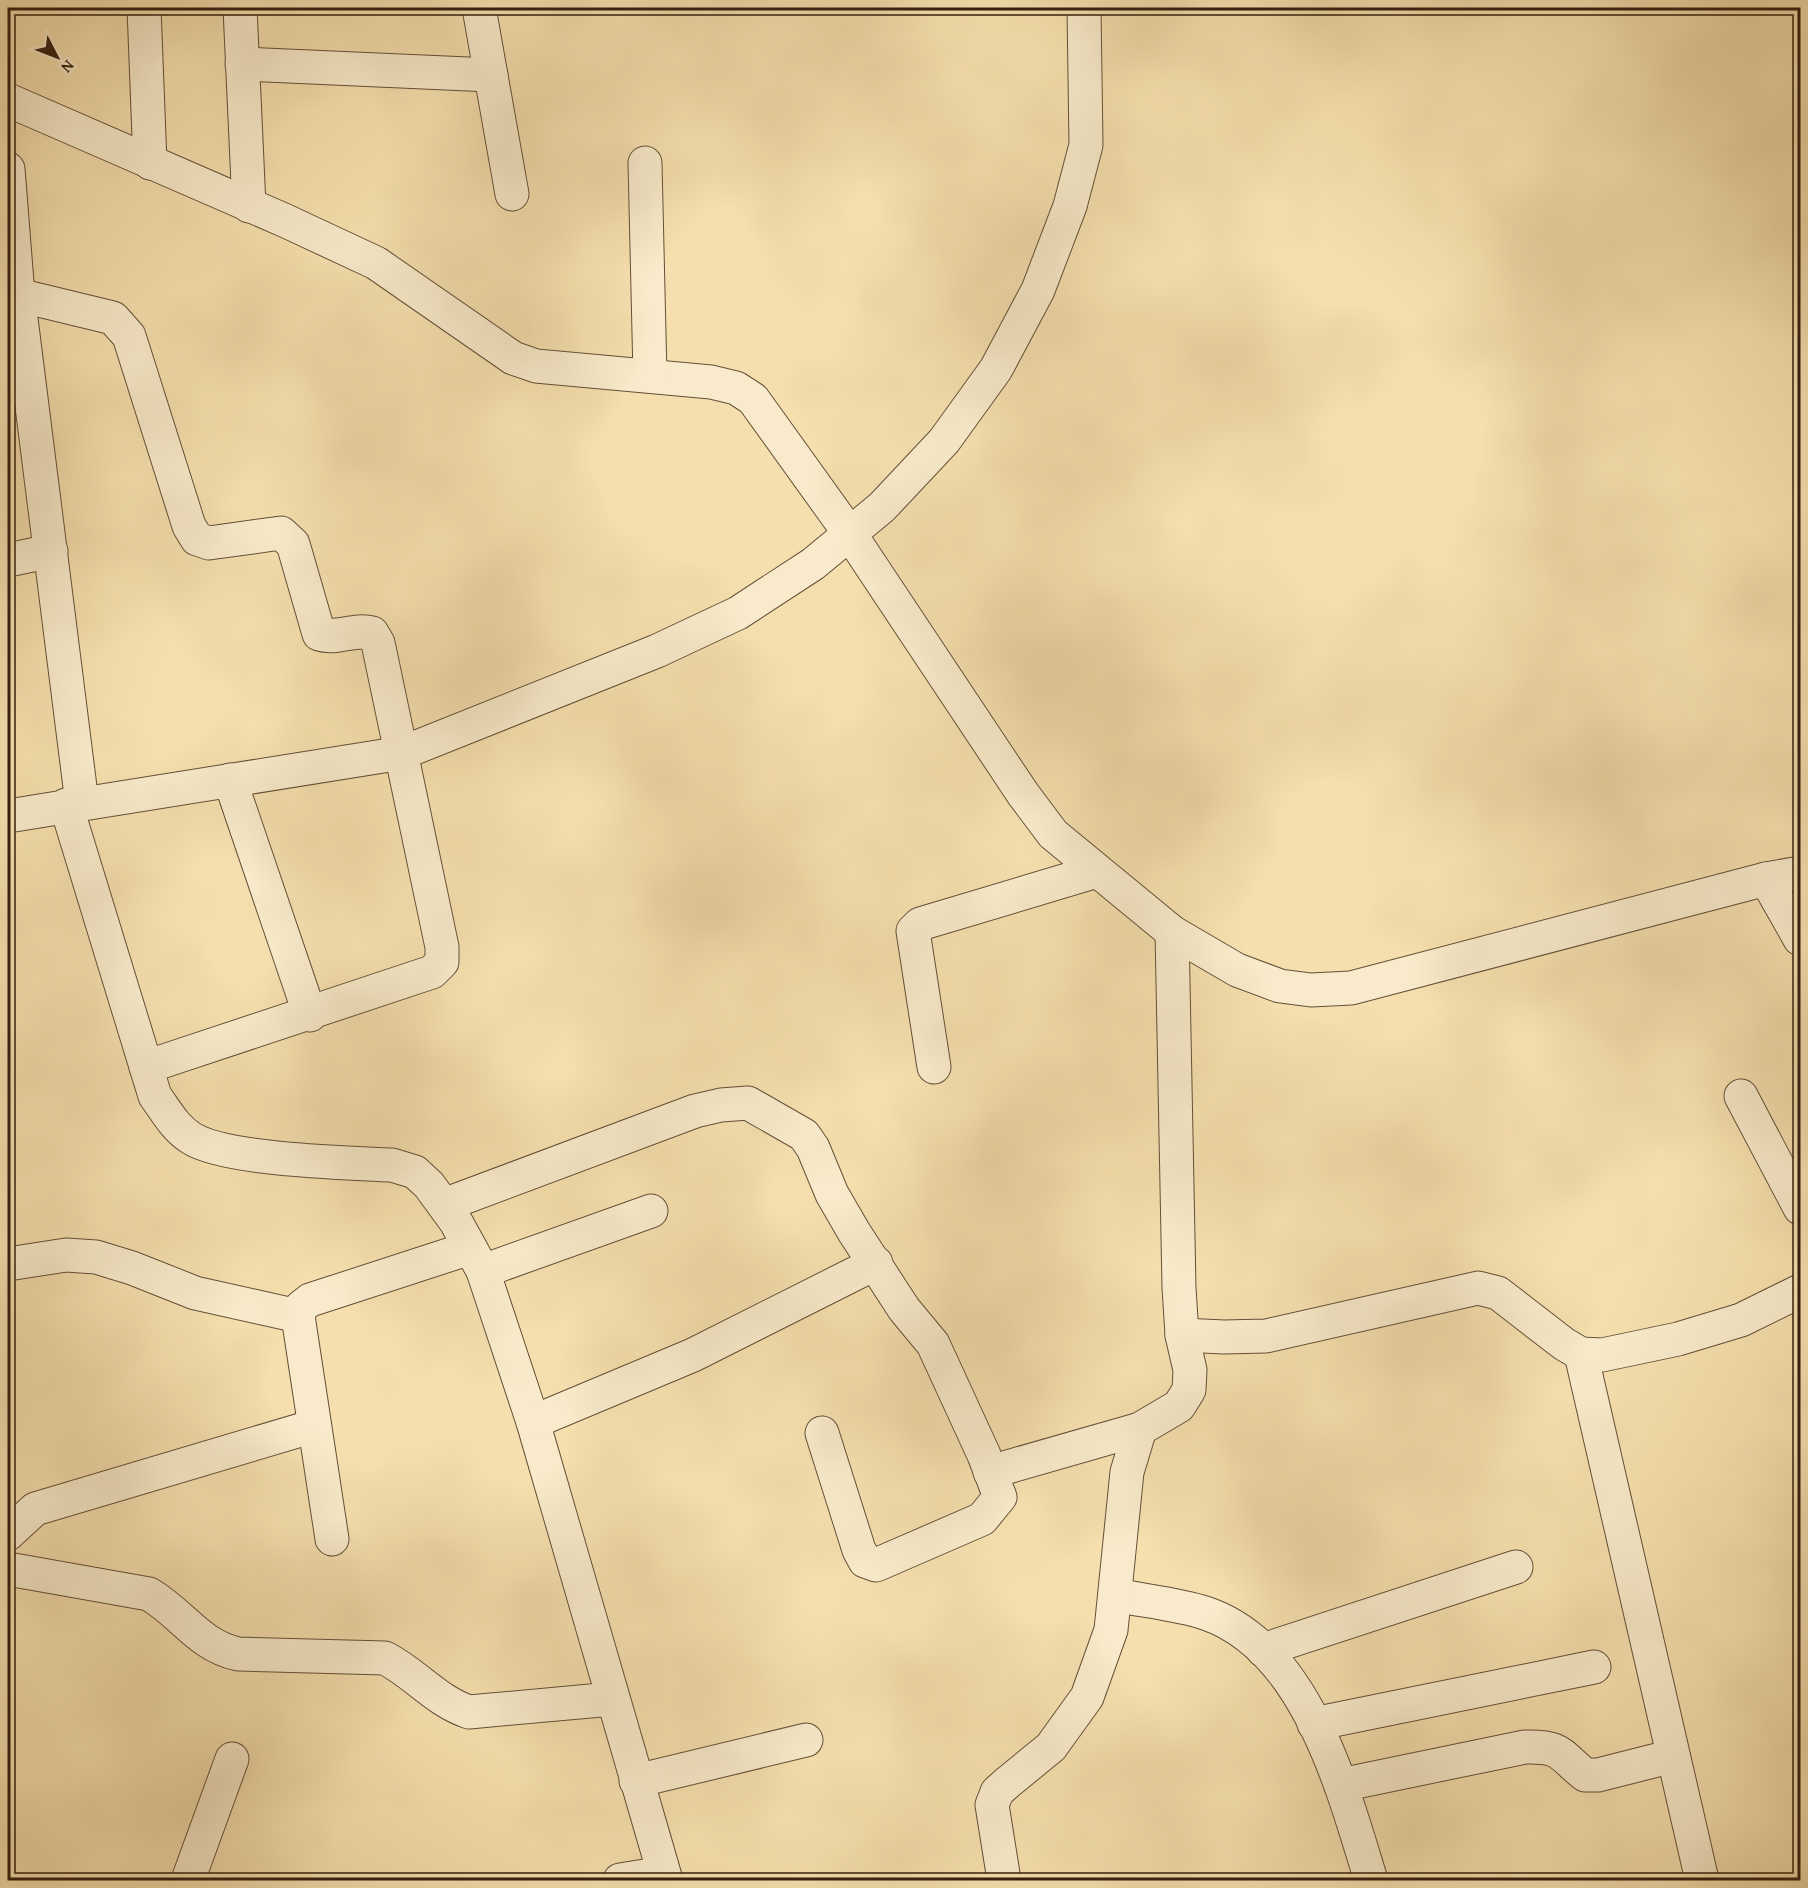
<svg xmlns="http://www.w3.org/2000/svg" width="1808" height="1888" font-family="'Gentium Book Plus',serif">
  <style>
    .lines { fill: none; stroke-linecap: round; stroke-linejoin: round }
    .minor-casing { stroke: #644f37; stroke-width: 35 }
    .minor { stroke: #f8eaca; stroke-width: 33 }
  </style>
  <rect width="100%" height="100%" fill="#f5dfae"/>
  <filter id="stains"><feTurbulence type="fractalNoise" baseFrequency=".00333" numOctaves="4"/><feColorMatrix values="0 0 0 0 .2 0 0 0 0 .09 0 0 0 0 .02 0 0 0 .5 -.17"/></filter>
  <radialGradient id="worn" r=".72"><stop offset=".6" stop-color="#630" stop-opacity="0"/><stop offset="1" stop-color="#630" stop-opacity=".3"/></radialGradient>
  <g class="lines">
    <defs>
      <g id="minor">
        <polyline points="144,8 150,163"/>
        <polyline points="240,8 249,206"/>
        <polyline points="479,8 512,194"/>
        <polyline points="242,64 491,75"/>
        <polyline points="8,100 286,221 376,263 513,358 536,366 711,382 736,388 753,399 850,534 1023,794 1053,834 1172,932 1237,970 1280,986 1311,990 1351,988 1766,879 1800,873"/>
        <polyline points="645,163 650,376"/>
        <polyline points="8,169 18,295 82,803"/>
        <path d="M18 295 113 318 129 336 189 526 197 539 209 543 281 533 293 544 319 634C338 640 353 628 372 633L378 643 442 947V962L432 972 146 1067"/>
        <polyline points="8,560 51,551"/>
        <polyline points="230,780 310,1015"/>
        <path d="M66 805 155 1096C166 1111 175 1128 191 1138 225 1160 348 1163 392 1165L415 1172 429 1185 456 1222 483 1271 533 1422 666 1880"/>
        <polyline points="8,816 402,753 657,651 738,613 813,564 882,507 944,441 996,369 1038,290 1070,206 1086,145 1084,8"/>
        <polyline points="1766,879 1800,939"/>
        <polyline points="934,1067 913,931 920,924 1097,871"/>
        <polyline points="1741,1096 1800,1208"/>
        <polyline points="444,1205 695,1111 721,1105 748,1103 804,1135 813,1148 832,1194 854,1232 904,1309 933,1344 984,1455 1000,1497 982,1519 876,1565 865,1561 859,1550 822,1433"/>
        <polyline points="8,1264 66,1255 96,1257 132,1268 195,1293 298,1316"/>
        <polyline points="483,1271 651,1211"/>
        <polyline points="1182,1335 1224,1337 1266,1336 1478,1288 1498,1293 1564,1344 1581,1354 1602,1355 1678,1339 1741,1320 1800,1291"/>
        <polyline points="1581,1354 1702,1880"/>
        <polyline points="533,1422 693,1355 876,1263"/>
        <polyline points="990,1472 1140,1429"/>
        <polyline points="8,1534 35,1509 314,1426"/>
        <polyline points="332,1539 298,1316 301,1307 310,1300 470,1248"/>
        <path d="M8 1569 149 1594C183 1614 198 1645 238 1654L385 1658C416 1674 436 1701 469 1712L612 1699"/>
        <path d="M1115 1595C1144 1601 1177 1604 1205 1613 1307 1647 1343 1790 1371 1880"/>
        <polyline points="1263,1650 1516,1567"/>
        <polyline points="1314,1724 1594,1667"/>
        <polyline points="636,1781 806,1740"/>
        <path d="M1341 1785 1525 1747C1562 1746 1559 1754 1585 1775H1598L1673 1756"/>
        <polyline points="188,1880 232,1759"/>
        <polyline points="620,1880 663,1873"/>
        <polyline points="1004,1880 992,1805 997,1792 1007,1783 1051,1747 1087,1697 1111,1630 1127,1472 1140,1429 1179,1406 1189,1390 1190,1370 1182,1335 1179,1288 1172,932"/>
      </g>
    </defs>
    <use href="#minor" class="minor-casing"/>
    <use href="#minor" class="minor"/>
  </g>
  <rect width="1808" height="1888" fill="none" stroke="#f5dfae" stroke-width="30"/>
  <rect x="9" y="9" width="1790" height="1870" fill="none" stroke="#331f0f" stroke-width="3"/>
  <rect x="15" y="15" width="1778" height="1858" fill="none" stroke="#331f0f" stroke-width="1.5"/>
  <g transform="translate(57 57) rotate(132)" stroke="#f8eaca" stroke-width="4.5" paint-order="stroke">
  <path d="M0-4.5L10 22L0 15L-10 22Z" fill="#331f0f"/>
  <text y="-9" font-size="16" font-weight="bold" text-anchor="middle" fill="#331f0f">N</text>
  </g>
  <rect width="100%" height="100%" filter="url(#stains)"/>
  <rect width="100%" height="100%" fill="url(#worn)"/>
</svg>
